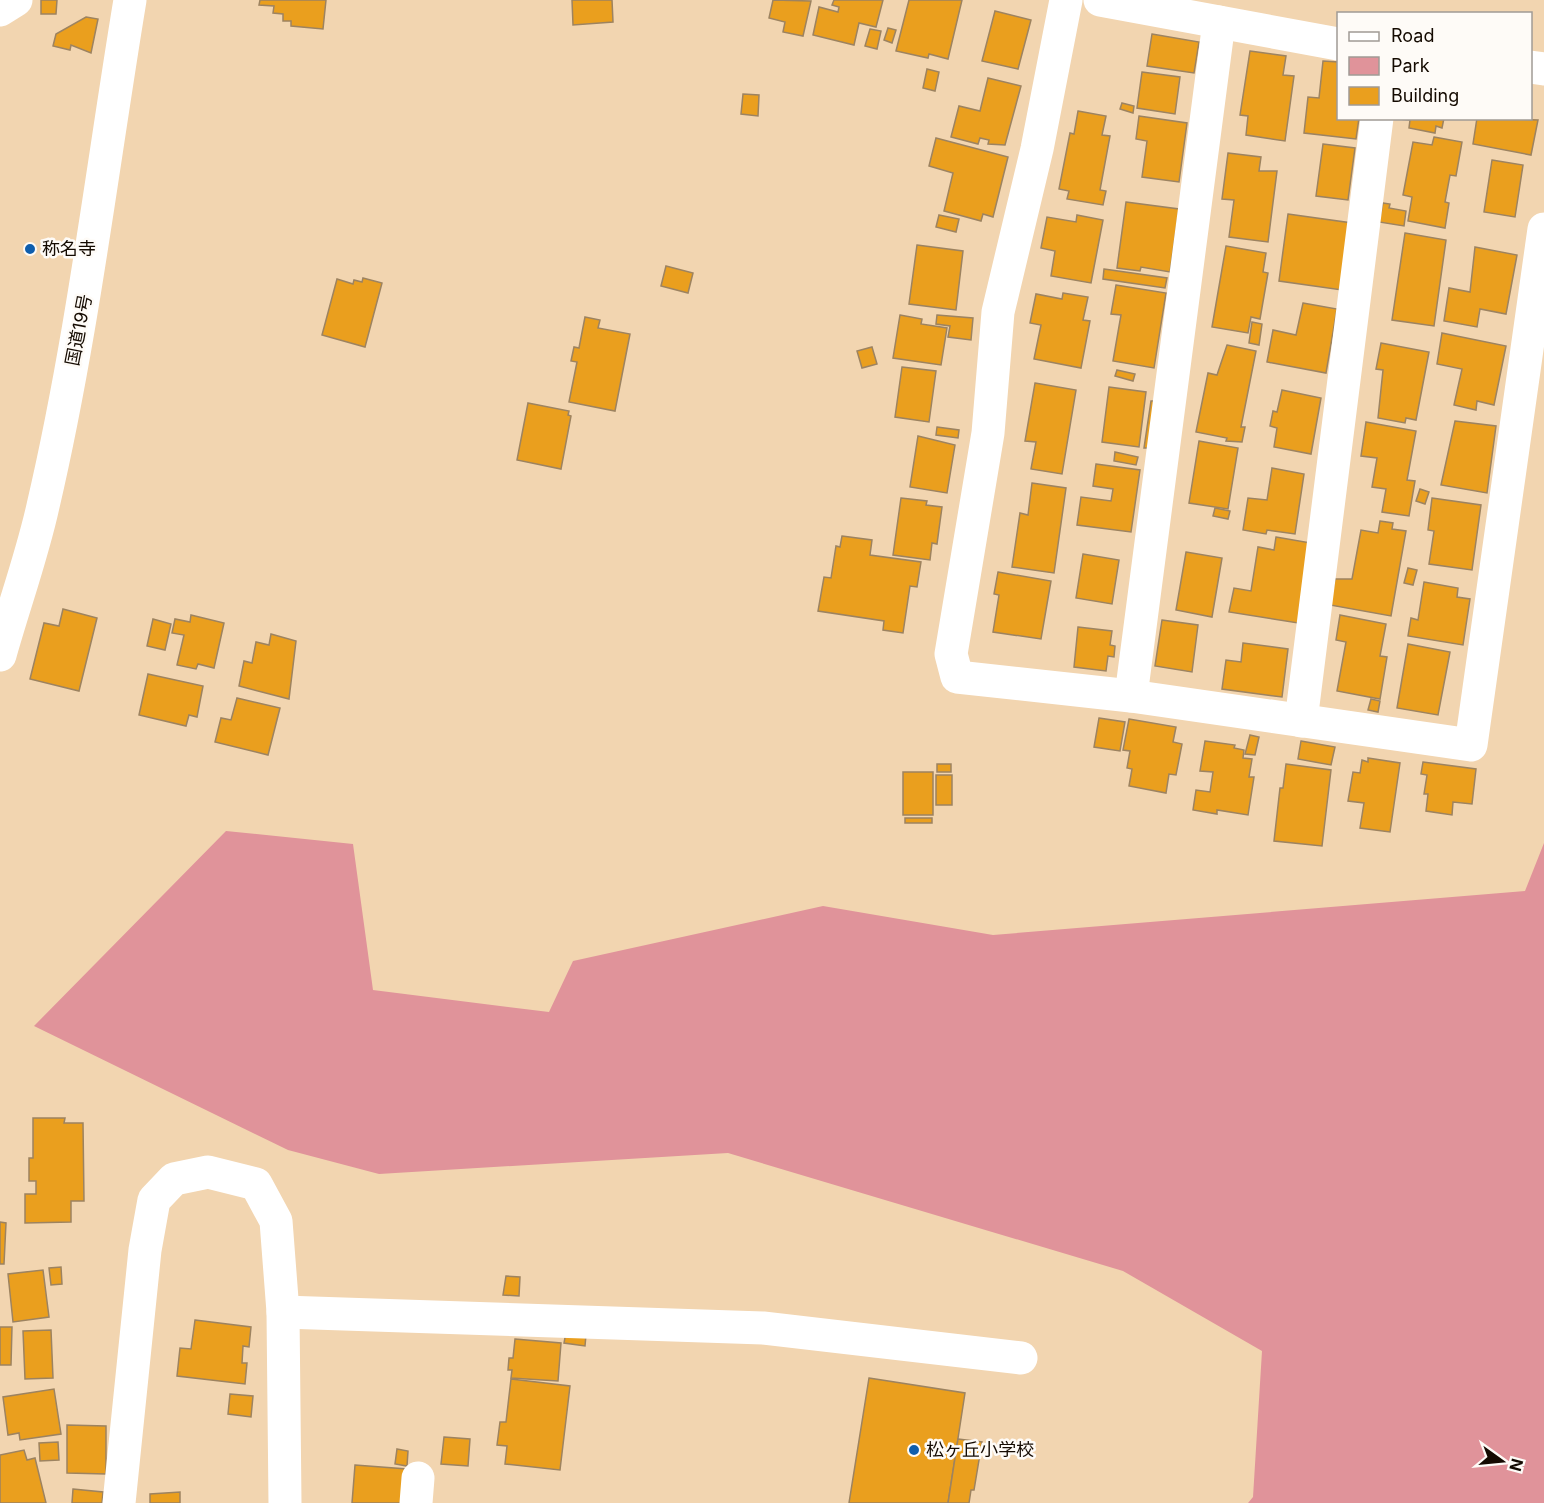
<svg xmlns="http://www.w3.org/2000/svg" width="1544" height="1503" font-family="Inter,'Noto Sans JP',sans-serif">
  <style>
    .green { fill: #e0939a }
    .building { fill: #ea9f1e; stroke: #9d8360; stroke-width: 1.5 }
    .lines { fill: none; stroke-linecap: round; stroke-linejoin: round }
    .minor { stroke: #fff; stroke-width: 33 }
    .highway { stroke: #fff; stroke-width: 33 }
    .poi-dot { fill: #0f5ead; stroke: #fefbf7; stroke-width: 2 }
    .labels { text-anchor: middle; stroke-width: 5; stroke-linejoin: round; paint-order: stroke }
    .poi-label { font-size: 18px; fill: #140a01; stroke: #fefbf7; text-anchor: start }
    .street-label { font-size: 18px; fill: #140a01; stroke: #fefbf7 }
  </style>
  <rect width="100%" height="100%" fill="#f2d5b0"/>
  <polygon class="green" points="226,831 353,844 373,990 549,1012 573,961 823,906 993,935 1525,891 1544,843 1544,1503 1248,1503 1253,1497 1262,1351 1123,1271 728,1153 379,1174 288,1150 34,1026"/>
  <g class="building">
    <polygon points="41,0 57,0 56,14 41,14"/>
    <polygon points="260,0 326,0 323,29 291,26 291,21 283,21 283,14 273,13 274,6 259,5"/>
    <polygon points="572,0 612,0 613,22 573,25"/>
    <polygon points="773,0 811,1 803,36 783,32 785,22 769,18"/>
    <polygon points="834,0 883,0 876,27 859,23 854,45 813,35 819,7 838,12 839,7 832,5"/>
    <polygon points="909,0 962,0 948,59 929,54 928,58 896,51"/>
    <polygon points="995,11 1031,20 1018,69 982,61"/>
    <polygon points="86,17 98,19 91,53 71,45 70,50 53,46 56,34"/>
    <polygon points="888,28 896,30 892,43 884,40"/>
    <polygon points="870,29 881,31 877,49 865,46"/>
    <polygon points="1152,34 1199,42 1194,73 1147,66"/>
    <polygon points="1250,51 1286,56 1283,75 1294,76 1285,141 1246,135 1248,116 1240,115"/>
    <polygon points="1323,61 1338,62 1338,118 1359,118 1356,139 1304,133 1308,97 1319,98"/>
    <polygon points="927,69 939,72 935,91 923,88"/>
    <polygon points="1142,72 1180,77 1175,114 1137,108"/>
    <polygon points="988,78 1021,86 1005,145 988,144 989,140 980,138 978,144 951,137 959,106 980,111"/>
    <polygon points="743,94 759,95 758,116 741,114"/>
    <polygon points="1122,103 1134,106 1133,113 1120,109"/>
    <polygon points="1078,111 1106,116 1102,135 1110,136 1100,190 1106,191 1103,205 1067,199 1069,191 1059,189 1070,133 1074,134"/>
    <polygon points="1139,116 1187,123 1179,182 1142,177 1147,141 1136,139"/>
    <polygon points="1444,118 1442,128 1436,126 1435,133 1409,128 1410,120 1399,119"/>
    <polygon points="1477,118 1538,120 1531,155 1473,144"/>
    <polygon points="1434,137 1462,142 1456,176 1450,175 1445,202 1449,203 1445,228 1408,221 1412,197 1403,195 1413,142 1432,145"/>
    <polygon points="936,138 1008,157 993,217 983,214 981,221 944,211 953,173 929,166"/>
    <polygon points="1323,144 1355,148 1348,200 1316,196"/>
    <polygon points="1228,153 1261,157 1259,171 1277,171 1268,242 1229,237 1234,200 1222,199"/>
    <polygon points="1492,160 1523,165 1515,217 1484,212"/>
    <polygon points="1126,202 1179,209 1170,272 1141,267 1140,271 1117,268"/>
    <polygon points="1383,203 1390,204 1389,208 1406,211 1404,226 1379,222"/>
    <polygon points="1288,214 1352,223 1342,290 1279,281"/>
    <polygon points="939,215 959,219 956,232 936,227"/>
    <polygon points="1077,215 1103,220 1091,283 1051,276 1055,251 1041,248 1047,217 1076,222"/>
    <polygon points="1405,233 1446,240 1434,326 1392,320"/>
    <polygon points="917,245 963,251 956,310 909,304"/>
    <polygon points="1226,246 1266,253 1263,272 1268,273 1260,319 1251,317 1248,333 1212,327"/>
    <polygon points="1475,247 1517,255 1506,314 1480,309 1477,327 1444,321 1449,288 1470,292"/>
    <polygon points="666,266 693,273 688,293 661,286"/>
    <polygon points="1104,269 1167,278 1165,288 1103,279"/>
    <polygon points="363,278 382,283 365,347 322,335 337,279 353,284 354,280 362,282"/>
    <polygon points="1116,285 1166,293 1154,368 1113,361 1121,315 1111,314"/>
    <polygon points="1063,293 1088,297 1083,320 1090,321 1081,368 1034,359 1041,325 1030,323 1036,294 1062,299"/>
    <polygon points="1303,303 1337,309 1326,373 1267,362 1273,330 1296,335"/>
    <polygon points="900,315 922,319 921,324 947,328 941,365 893,358"/>
    <polygon points="937,315 973,318 971,340 948,337 950,326 936,324"/>
    <polygon points="585,317 600,320 598,328 630,334 615,411 569,402 577,362 571,361 574,347 579,348"/>
    <polygon points="1252,322 1262,324 1259,345 1249,343"/>
    <polygon points="1442,333 1506,346 1494,405 1477,401 1476,410 1454,405 1462,369 1437,364"/>
    <polygon points="1381,343 1429,352 1416,420 1406,418 1405,423 1378,418 1383,370 1376,369"/>
    <polygon points="1227,345 1256,351 1241,427 1245,427 1242,442 1226,441 1227,438 1196,432 1208,373 1217,375"/>
    <polygon points="872,347 877,364 862,368 857,351"/>
    <polygon points="902,367 936,371 929,422 895,417"/>
    <polygon points="1117,370 1135,374 1133,381 1115,376"/>
    <polygon points="1035,383 1076,390 1062,474 1031,469 1036,442 1025,441"/>
    <polygon points="1109,387 1146,392 1139,447 1102,442"/>
    <polygon points="1282,390 1321,398 1311,454 1274,447 1277,428 1270,426 1273,411 1277,412"/>
    <polygon points="1151,401 1156,401 1149,448 1144,448"/>
    <polygon points="528,403 569,411 568,415 571,416 561,469 517,460"/>
    <polygon points="1455,421 1496,426 1487,493 1441,485"/>
    <polygon points="1366,422 1416,431 1407,480 1415,481 1409,516 1382,512 1386,489 1372,487 1377,458 1361,456"/>
    <polygon points="937,427 959,430 958,438 936,435"/>
    <polygon points="918,436 955,445 947,493 910,487"/>
    <polygon points="1199,441 1238,448 1228,509 1189,503"/>
    <polygon points="1115,452 1138,457 1136,465 1114,461"/>
    <polygon points="1096,464 1140,470 1131,532 1077,525 1081,497 1111,501 1113,489 1093,486"/>
    <polygon points="1272,468 1304,474 1295,534 1267,530 1266,534 1243,530 1248,498 1267,500"/>
    <polygon points="1032,483 1066,488 1054,573 1012,567 1020,513 1028,515"/>
    <polygon points="1420,489 1429,492 1425,504 1416,501"/>
    <polygon points="901,498 927,501 926,505 942,507 937,544 932,543 930,560 893,555"/>
    <polygon points="1432,498 1481,505 1472,570 1429,564 1434,531 1428,530"/>
    <polygon points="1215,508 1230,511 1228,519 1213,516"/>
    <polygon points="1380,521 1393,523 1392,529 1406,531 1391,616 1330,605 1335,579 1352,579 1361,530 1378,533"/>
    <polygon points="842,536 872,540 870,555 921,562 917,587 910,586 903,633 883,630 884,621 818,611 824,577 831,578 836,546 840,547"/>
    <polygon points="1276,537 1311,543 1298,623 1229,612 1234,588 1251,591 1258,547 1274,550"/>
    <polygon points="1186,552 1222,558 1212,617 1176,610"/>
    <polygon points="1083,554 1119,560 1112,604 1076,598"/>
    <polygon points="1408,568 1417,570 1413,585 1404,583"/>
    <polygon points="998,572 1051,581 1041,639 993,632 999,595 994,594"/>
    <polygon points="1424,582 1458,588 1457,597 1470,599 1463,645 1408,636 1411,618 1418,620"/>
    <polygon points="63,609 97,618 79,691 30,679 44,623 59,626"/>
    <polygon points="191,615 224,623 214,668 198,664 196,669 177,665 184,635 172,633 175,619 190,622"/>
    <polygon points="1340,615 1386,624 1380,656 1387,657 1380,699 1337,691 1346,642 1336,640"/>
    <polygon points="153,619 171,624 165,650 147,646"/>
    <polygon points="1162,620 1198,625 1192,672 1155,666"/>
    <polygon points="1078,627 1112,631 1110,645 1115,646 1114,657 1108,656 1106,671 1074,667"/>
    <polygon points="271,634 296,641 289,699 239,686 244,661 252,663 256,642 269,645"/>
    <polygon points="1243,643 1288,649 1282,697 1222,689 1226,660 1241,662"/>
    <polygon points="1408,644 1450,652 1438,715 1397,708"/>
    <polygon points="148,674 203,686 197,717 189,715 186,726 139,715"/>
    <polygon points="237,698 280,708 268,755 215,742 221,718 231,720"/>
    <polygon points="1371,699 1380,701 1378,712 1368,710"/>
    <polygon points="1099,718 1125,722 1120,751 1094,747"/>
    <polygon points="1129,719 1176,727 1173,742 1182,744 1176,775 1169,774 1166,793 1129,786 1132,769 1127,768 1130,751 1123,750"/>
    <polygon points="1250,735 1259,737 1255,755 1245,754"/>
    <polygon points="1205,741 1235,745 1234,748 1244,750 1243,758 1252,759 1249,777 1254,777 1248,815 1217,810 1217,814 1193,810 1196,790 1210,792 1213,772 1200,771"/>
    <polygon points="1301,741 1335,747 1331,765 1298,759"/>
    <polygon points="1368,758 1400,763 1390,832 1360,828 1364,803 1348,801 1353,772 1360,773 1362,760 1368,762"/>
    <polygon points="1423,762 1476,769 1472,804 1453,802 1452,815 1426,811 1428,794 1424,794 1427,775 1421,774"/>
    <rect x="937" y="764" width="14" height="8"/>
    <polygon points="1286,764 1331,770 1322,846 1274,841 1280,788 1283,788"/>
    <rect x="903" y="772" width="30" height="43"/>
    <rect x="936" y="775" width="16" height="30"/>
    <rect x="905" y="818" width="27" height="5"/>
    <polygon points="33,1118 65,1118 64,1123 83,1123 84,1201 71,1201 71,1222 25,1223 25,1194 36,1194 36,1181 29,1181 29,1158 33,1158"/>
    <polygon points="0,1222 6,1223 4,1264 0,1264"/>
    <polygon points="61,1267 62,1284 51,1285 49,1268"/>
    <polygon points="43,1270 49,1317 13,1322 8,1274"/>
    <polygon points="506,1276 520,1277 519,1296 503,1295"/>
    <polygon points="195,1320 251,1327 249,1347 243,1346 242,1363 247,1363 245,1384 177,1376 180,1348 191,1349"/>
    <polygon points="0,1327 12,1327 11,1365 0,1365"/>
    <polygon points="51,1330 53,1378 25,1379 23,1331"/>
    <polygon points="566,1332 586,1335 585,1346 564,1343"/>
    <polygon points="515,1339 561,1343 558,1381 511,1378 512,1370 508,1370 509,1358 513,1358"/>
    <polygon points="869,1378 965,1393 948,1503 849,1503"/>
    <polygon points="511,1379 570,1386 560,1470 505,1464 507,1446 497,1445 500,1422 506,1422"/>
    <polygon points="54,1389 61,1434 20,1440 19,1433 8,1435 3,1397"/>
    <polygon points="230,1394 253,1396 251,1417 228,1414"/>
    <polygon points="67,1425 106,1426 106,1474 67,1473"/>
    <polygon points="444,1437 470,1439 468,1466 441,1464"/>
    <polygon points="958,1439 982,1442 974,1490 971,1490 969,1503 948,1503"/>
    <polygon points="58,1442 59,1460 40,1461 39,1443"/>
    <polygon points="397,1449 408,1451 407,1466 395,1464"/>
    <polygon points="24,1450 27,1460 35,1458 46,1503 0,1503 0,1455"/>
    <polygon points="355,1465 407,1469 405,1503 352,1503"/>
    <polygon points="73,1489 103,1492 102,1503 72,1503"/>
    <polygon points="180,1492 180,1503 150,1503 150,1494"/>
  </g>
  <g class="lines">
    <g class="minor">
      <polyline points="1066,0 1037,149 998,312 988,433 951,654 957,677 1131,696 1471,745 1544,229"/>
      <polyline points="1100,0 1338,44"/>
      <polyline points="0,10 16,0"/>
      <polyline points="1530,67 1544,69"/>
      <polyline points="1131,696 1219,22"/>
      <polyline points="1301,721 1377,118"/>
      <polyline points="283,1312 763,1328 1021,1358"/>
      <polyline points="119,1503 145,1250 154,1200 174,1179 208,1172 256,1184 276,1221 283,1312 285,1503"/>
      <polyline points="416,1503 418,1478"/>
    </g>
    <path class="highway" d="M0 655C14 605 32 556 43 506 82 339 102 169 130 0"/>
  </g>
  <g class="poi-dot">
    <circle cx="30" cy="249" r="6"/>
    <circle cx="914" cy="1450" r="6"/>
  </g>
  <g class="labels">
    <g class="poi-label">
      <text x="42" y="255">称名寺</text>
      <text x="926" y="1456">松ヶ丘小学校</text>
    </g>
    <g class="street-label">
      <text transform="translate(79 330) rotate(-79)" y="6">国道19号</text>
    </g>
  </g>
  <rect x="1337" y="12" width="195" height="108" fill="#fefbf7" stroke="#a09b95" stroke-width="1.5"/>
  <rect x="1349" y="32" width="30" height="9" fill="#ffffff" stroke="#a09b95" stroke-width="1.5"/>
  <text x="1391" y="42" font-size="18" fill="#140a01">Road</text>
  <rect x="1349" y="57" width="30" height="18" fill="#e0939a" stroke="#a09b95" stroke-width="1.5"/>
  <text x="1391" y="72" font-size="18" fill="#140a01">Park</text>
  <rect x="1349" y="87" width="30" height="18" fill="#ea9f1e" stroke="#a09b95" stroke-width="1.5"/>
  <text x="1391" y="102" font-size="18" fill="#140a01">Building</text>
  <g transform="translate(1502 1461) rotate(105)" stroke="#fefbf7" stroke-width="4.5" paint-order="stroke">
  <path d="M0-4.5L10 22L0 15L-10 22Z" fill="#140a01"/>
  <text y="-9" font-size="16" font-weight="bold" text-anchor="middle" fill="#140a01">N</text>
  </g>
</svg>
